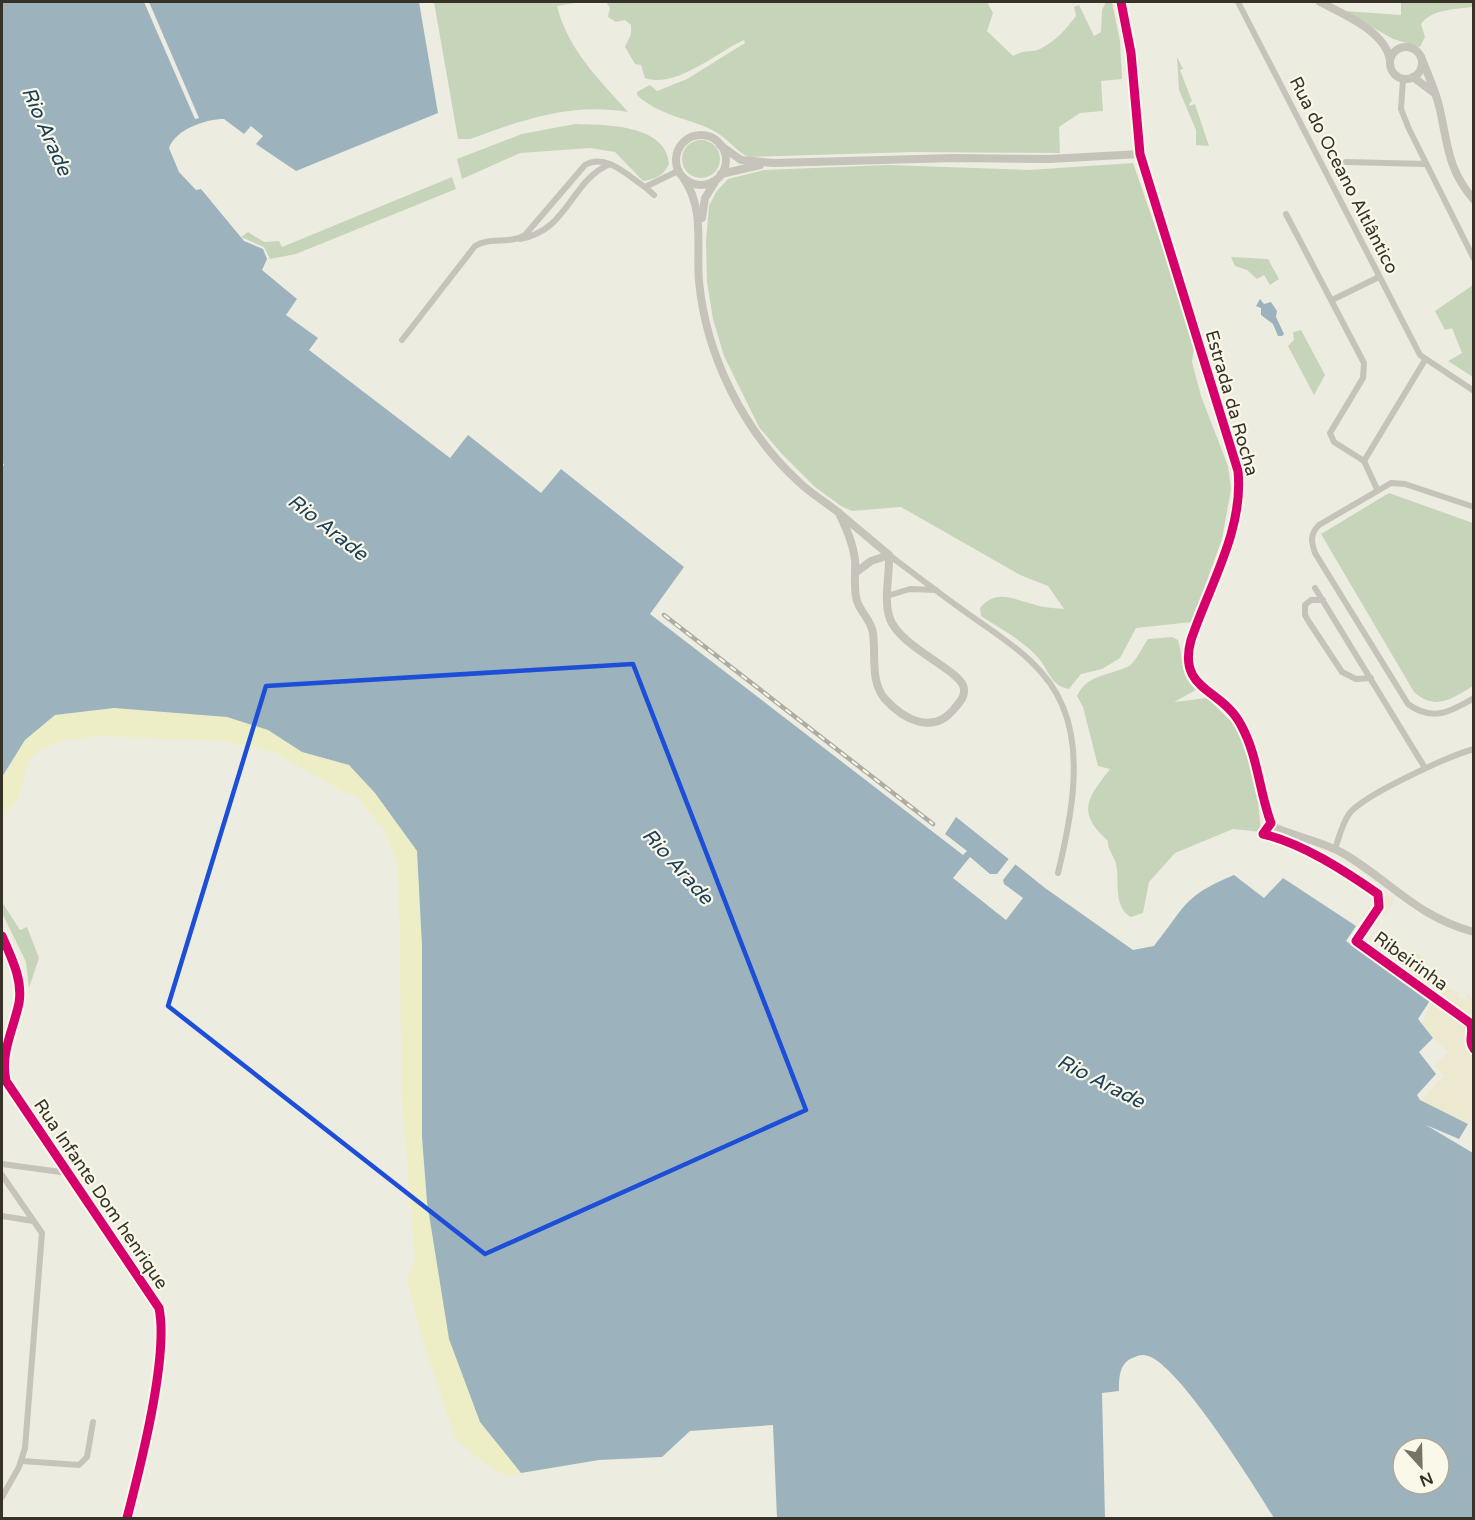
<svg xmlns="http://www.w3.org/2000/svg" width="1475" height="1520" font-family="'Varela Round',sans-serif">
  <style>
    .green { fill: #c6d5ba }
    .sand { fill: #eeeec6 }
    .plaza { fill: #ece9d0 }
    .water { fill: #9cb3be; fill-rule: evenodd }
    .pier { fill: #edece0 }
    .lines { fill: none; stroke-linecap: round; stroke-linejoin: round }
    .minor { stroke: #c6c4ba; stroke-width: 6 }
    .tertiary { stroke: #c6c4ba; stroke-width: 8 }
    .rail-casing { stroke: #aeaca4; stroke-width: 4.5 }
    .rail { stroke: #faf8e8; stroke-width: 2; stroke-dasharray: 7; stroke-linecap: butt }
    .cycleway-casing { stroke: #faf8e8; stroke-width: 13 }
    .cycleway { stroke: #d6006c; stroke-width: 9 }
    .marked { fill: none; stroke: #1d4ed8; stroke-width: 4.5; stroke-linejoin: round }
    .labels { text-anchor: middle; stroke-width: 4.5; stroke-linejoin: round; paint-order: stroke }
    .street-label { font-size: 18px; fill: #373228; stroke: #faf8e8 }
    .water-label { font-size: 20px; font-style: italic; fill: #1c405a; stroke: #faf8e8 }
  </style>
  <rect width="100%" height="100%" fill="#edece0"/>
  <g class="green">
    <path d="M434 2H581L557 6C568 50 599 79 628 112 571 102 522 120 470 139H458Z"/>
    <path d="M606 2H987L993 13 987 31 1013 56C1025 49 1031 53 1040 49 1056 41 1066 29 1076 16L1074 7 1079 5 1094 36 1101 32 1102 10 1106 2H1112L1120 41 1122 79 1101 81 1103 111 1080 113 1059 127 1060 153 914 152 748 157C735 150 727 138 714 131 687 117 661 117 637 95V92L650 85 657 91 687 79 745 43 744 40C717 52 676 89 645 78L641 65 635 64 625 47 631 34V25L625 20 616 22 608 17 610 8Z"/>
    <path d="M1401 2H1473V7C1456 9 1432 9 1421 24L1425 37 1420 47 1393 39 1344 11 1401 15Z"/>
    <polygon points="1177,57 1183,69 1180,70 1192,101 1189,104 1190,106 1195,104 1209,146 1196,145 1196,130 1179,90"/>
    <path d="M575 124C606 125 666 124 669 164 663 176 656 179 643 181L615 152 590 148 520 153 462 179 457 159 522 134Z"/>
    <circle cx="701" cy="159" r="19"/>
    <path d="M1133 163 1183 307 1194 348 1192 362 1201 396 1228 466 1231 489 1222 539 1192 622 1136 628 1120 658 1102 669 1081 674 1069 689C1052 686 1050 674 1041 661 1026 642 1001 629 981 616L980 608C995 590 1011 598 1029 603 1040 607 1052 608 1064 609L1048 586 1020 575 901 507 852 511 841 506 815 487 781 453 759 427 724 356 713 319 707 282 706 241 709 206 716 192 728 179 764 170 888 165 1029 170Z"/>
    <polygon points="452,177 456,189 296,254 270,259 264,247 241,237 248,232 264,242 279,241 282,247"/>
    <polygon points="1231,257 1268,259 1279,279 1270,285 1264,275 1257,279 1247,270 1235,266"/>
    <polygon points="1473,285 1473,377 1448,361 1462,353 1452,328 1445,330 1435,311"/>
    <polygon points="1301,330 1325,375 1314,395 1288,346 1294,340 1293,332"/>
    <path d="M1389 493 1473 523V686C1452 699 1435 711 1414 692L1321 534Z"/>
    <path d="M1172 637 1178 640C1184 660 1179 674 1196 690L1174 702 1207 698 1239 729 1256 777 1261 832 1233 829 1175 853 1149 882 1143 913 1131 917C1112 907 1120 878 1116 864 1114 855 1107 850 1108 841 1076 812 1087 799 1110 769L1098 766 1083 707 1077 696C1087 674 1109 676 1129 666 1135 663 1143 646 1148 639Z"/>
    <polygon points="2,902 20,930 27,927 39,958 29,988 26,962 2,913"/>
  </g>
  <polygon class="sand" points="114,708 226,717 268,730 302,752 349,765 375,793 417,851 422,946 422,1137 427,1202 480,1422 521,1473 508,1477 488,1466 455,1438 419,1328 407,1279 415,1260 402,1098 398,864 384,830 357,796 342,791 274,752 223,741 98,736 61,741 39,751 29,760 18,798 2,819 2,777 25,740 55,715"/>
  <polygon class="plaza" points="1382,891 1395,900 1385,915 1381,912 1362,938 1405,969 1411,962 1407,958 1412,951 1425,958 1419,974 1459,993 1458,997 1467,1000 1467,993 1473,999 1473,1125 1420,1102 1445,1075 1434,1066 1448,1052 1421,1025 1434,999 1351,939 1364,921 1361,919"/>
  <g class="water">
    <path d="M2 2H419L438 113 296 171 256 144 263 136 251 126 244 134 224 119C206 119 176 129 169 148L179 172 196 190 201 189 244 241 263 249 267 259 262 270 297 299 286 315 318 338 309 350 450 458 468 435 541 493 561 469 684 567 650 614 963 855 967 851 945 834 956 817 1045 888 1133 950 1154 946C1186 906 1183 896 1234 875L1264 898 1283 878 1356 926 1346 941 1431 999 1418 1019 1433 1038 1419 1052 1436 1074 1417 1095 1420 1100 1468 1124 1459 1139 1426 1125 1473 1153V1518H1274C1255 1487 1179 1365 1148 1356 1143 1354 1139 1355 1135 1357 1119 1362 1119 1377 1119 1391L1102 1393 1105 1518H777L773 1425 690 1431 662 1457 599 1460 521 1473 480 1422 449 1339 427 1202 422 1137V946L417 851 375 793 349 765 302 752 268 730 227 717 114 708 55 715 25 740 2 777V467L4 465 2 461ZM1403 1448H1439V1484H1403Z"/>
    <polygon points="1260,299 1264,304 1271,302 1277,311 1276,317 1284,334 1282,336 1278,336 1273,324 1261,315 1261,308 1256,306"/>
  </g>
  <g class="pier">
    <polygon points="144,2 149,2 199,118 195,119"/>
    <polygon points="1011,856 1018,861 1003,880 1004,884 1023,898 1006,920 953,878 970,857 990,874 997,874"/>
  </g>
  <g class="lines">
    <g class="minor">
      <polyline points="1238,2 1420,355 1474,391"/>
      <polyline points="1403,80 1401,109 1409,129 1474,259"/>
      <polyline points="1346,162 1425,164"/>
      <polyline points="645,187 654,195"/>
      <polyline points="1286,214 1364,363 1363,378 1330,433 1334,442 1364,461"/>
      <path d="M520 239C569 230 570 181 610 164"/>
      <polyline points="1332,300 1379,277"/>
      <path d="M402 340 475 246C492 236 508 245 525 235L585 165C606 153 627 175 645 187L678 171"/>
      <polyline points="1364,461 1425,360"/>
      <polyline points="1364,461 1377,489"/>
      <path d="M1474 507 1405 484 1391 483 1319 525C1310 534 1311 541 1315 553L1408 704C1432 722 1450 712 1474 698"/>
      <path d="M889 555C917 576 945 598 974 618 1008 642 1047 666 1063 707 1084 757 1070 823 1058 873"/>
      <polyline points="1315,588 1425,768"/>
      <polyline points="887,596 910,589 936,590"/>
      <polyline points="1323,600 1311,600 1305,605 1305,615 1309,622 1342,672 1356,679 1371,678"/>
      <path d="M1335 849C1339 837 1342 824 1349 814 1363 795 1449 756 1474 749"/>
      <polyline points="2,1164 68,1173"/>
      <polyline points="2,1175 42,1233 25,1448 19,1467 2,1497"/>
      <polyline points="2,1216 33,1221"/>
      <polyline points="22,1461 79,1465 87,1457 93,1422"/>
    </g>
    <g class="tertiary">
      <path d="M1121 2 1131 53 1140 154 1238 471C1244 530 1209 586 1191 640 1177 691 1221 688 1241 724 1249 739 1256 759 1260 776 1265 793 1263 815 1276 828 1299 838 1325 842 1346 855 1392 883 1418 917 1474 932"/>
      <path d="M1320 2C1343 14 1385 31 1390 60"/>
      <circle cx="1406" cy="63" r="16"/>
      <path d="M1421 57C1428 75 1436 91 1440 110 1448 146 1448 170 1474 200"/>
      <polyline points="1413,77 1433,92"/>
      <circle cx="701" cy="160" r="25"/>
      <polyline points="720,145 741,160 774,163 954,158 1049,159 1140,154"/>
      <polyline points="721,174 760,165"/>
      <path d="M684 179C705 210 696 245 699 281 706 356 744 432 799 482 811 494 826 502 839 513L889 555C890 576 883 599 890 619 901 648 963 671 964 689 965 697 959 703 954 709 933 735 904 720 885 699 870 682 876 655 873 633 871 620 861 613 857 601 853 589 856 573 855 560 853 543 846 528 839 513"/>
      <polyline points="702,218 705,198 715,182"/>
      <polyline points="855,573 871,561 889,555"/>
      <path d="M2 936C11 957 23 979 19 1003 13 1031 0 1053 6 1081L159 1308C169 1356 140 1468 127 1518"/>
    </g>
    <defs>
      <polyline id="rail" points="664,615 933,824"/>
    </defs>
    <use href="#rail" class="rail-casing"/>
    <use href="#rail" class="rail"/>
    <defs>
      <g id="cycleway">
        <path d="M1121 2 1131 53 1140 154 1238 471C1244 530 1209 586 1191 640 1177 691 1222 688 1241 725 1258 756 1259 791 1271 823L1263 834C1302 843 1345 871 1378 894L1379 907 1356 941 1470 1023C1475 1032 1467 1040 1474 1049"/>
        <path d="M2 936C11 957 23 979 19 1003 13 1031 0 1053 6 1081L159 1308C169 1356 140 1468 127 1518"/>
      </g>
    </defs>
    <use href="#cycleway" class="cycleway-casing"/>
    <use href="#cycleway" class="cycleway"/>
  </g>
  <path class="marked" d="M633 664 806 1110 485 1254 168 1006 266 686Z"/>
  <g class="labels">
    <g class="street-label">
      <text transform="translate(1344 175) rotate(63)" y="6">Rua do Oceano Altlântico</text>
      <text transform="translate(1232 403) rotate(74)" y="6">Estrada da Rocha</text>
      <text transform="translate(1411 961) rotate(36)" y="6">Ribeirinha</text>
      <text transform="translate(101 1194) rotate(56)" y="6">Rua Infante Dom henrique</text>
    </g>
    <g class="water-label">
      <text transform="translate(47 131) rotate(66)" y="7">Rio Arade</text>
      <text transform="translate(328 527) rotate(38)" y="7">Rio Arade</text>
      <text transform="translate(678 866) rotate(48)" y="7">Rio Arade</text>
      <text transform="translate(1101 1081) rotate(27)" y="7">Rio Arade</text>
    </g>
  </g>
  <rect width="1475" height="1520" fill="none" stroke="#373228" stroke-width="6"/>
  <g transform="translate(1421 1466) rotate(158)"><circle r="28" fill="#faf8e8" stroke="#aca99b" stroke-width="1.5"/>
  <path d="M0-4.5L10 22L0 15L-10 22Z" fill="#777368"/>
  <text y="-9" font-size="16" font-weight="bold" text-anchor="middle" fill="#373228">N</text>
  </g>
</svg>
